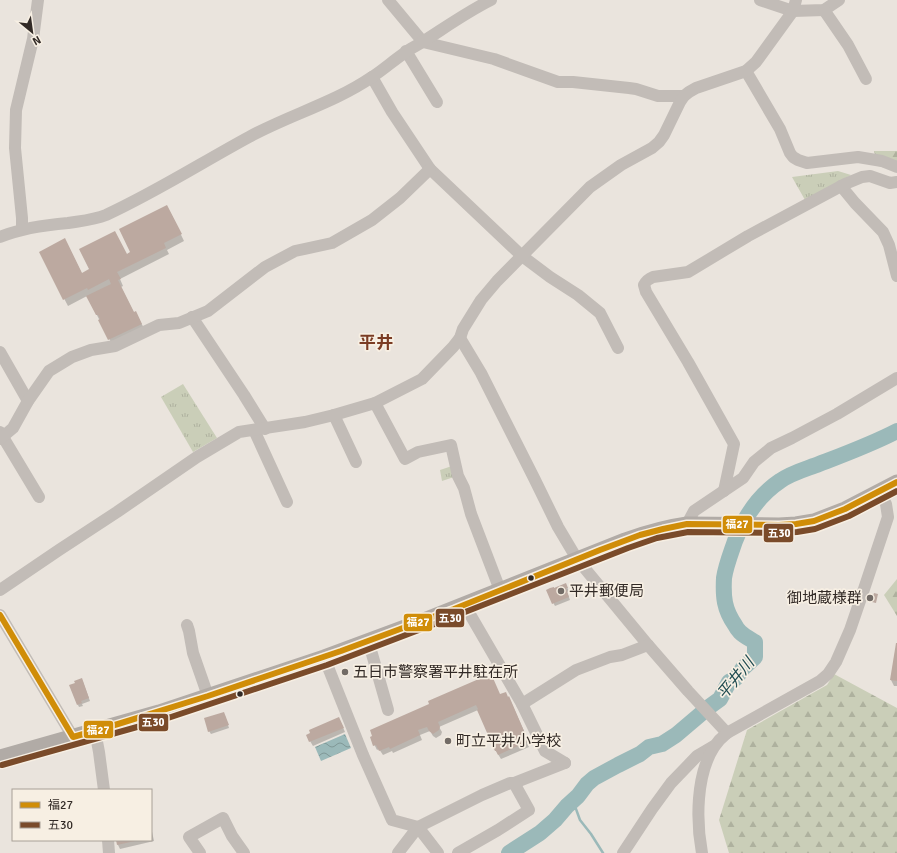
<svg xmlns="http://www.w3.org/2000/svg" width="897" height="853" font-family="Signika,'Noto Sans JP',sans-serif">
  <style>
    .grass { fill: url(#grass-tufts) }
    .forest { fill: url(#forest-firs) }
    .water { fill: url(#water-waves) }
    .shadow { fill: #0003 }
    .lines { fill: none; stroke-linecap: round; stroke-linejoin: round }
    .stream { stroke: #9bb9b9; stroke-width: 2.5 }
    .river { stroke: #9bb9b9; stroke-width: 16 }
    .building { fill: #bca9a0 }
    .minor { stroke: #c2bcb7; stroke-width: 12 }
    .major { stroke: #b1aba6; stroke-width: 15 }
    .bus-1-casing { stroke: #f7efe3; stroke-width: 9 }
    .bus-2-casing { stroke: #f7efe3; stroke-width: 9 }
    .bus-1 { stroke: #d08d08; stroke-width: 6 }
    .bus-2 { stroke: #7a4b2a; stroke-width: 6 }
    .bus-dot { fill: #322a26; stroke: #f7efe3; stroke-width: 1.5 }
    .poi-dot { fill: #726b66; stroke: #f7efe3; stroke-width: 1.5 }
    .labels { text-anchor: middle; stroke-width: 3.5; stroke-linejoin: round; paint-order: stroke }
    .poi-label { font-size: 15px; fill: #322a26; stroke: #f7efe3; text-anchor: start }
    .water-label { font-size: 16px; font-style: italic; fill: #1e4b50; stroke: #f7efe3 }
    .quarter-label { font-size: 17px; font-weight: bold; fill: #7b3c24; stroke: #f7efe3 }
    .line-badge { stroke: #f7efe3; stroke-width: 1.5 }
    .badge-label { font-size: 11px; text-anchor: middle; font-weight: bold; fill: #fff }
  </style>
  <defs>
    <pattern id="grass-tufts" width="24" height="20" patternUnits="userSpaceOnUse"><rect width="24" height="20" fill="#caceb8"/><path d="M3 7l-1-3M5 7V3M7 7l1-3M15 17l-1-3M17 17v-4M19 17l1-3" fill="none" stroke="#aeb19e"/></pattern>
    <pattern id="forest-firs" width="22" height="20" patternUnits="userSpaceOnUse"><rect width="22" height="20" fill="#caceb8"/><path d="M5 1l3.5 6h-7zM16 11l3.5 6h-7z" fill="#aeb19e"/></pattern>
    <pattern id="water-waves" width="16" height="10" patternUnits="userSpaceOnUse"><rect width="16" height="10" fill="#9bb9b9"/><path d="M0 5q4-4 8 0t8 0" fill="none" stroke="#7f9796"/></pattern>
  </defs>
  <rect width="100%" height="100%" fill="#eae4dd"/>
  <g class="grass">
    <polygon points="838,171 851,175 805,200 792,177"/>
    <polygon points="183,384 217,438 193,452 161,397"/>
    <polygon points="452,466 455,478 451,478 442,481 440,470"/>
  </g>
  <g class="forest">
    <polygon points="874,151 897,151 897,171 878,166"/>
    <polygon points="897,579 897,616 884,595"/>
    <polygon points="834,674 897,708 897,853 729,853 719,820 747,730 827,685"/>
  </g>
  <polygon class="water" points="345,734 351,748 321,761 315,747"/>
  <g class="shadow">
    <polygon points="170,212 184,241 167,250 169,254 120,279 123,286 121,287 134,313 139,319 145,330 113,346 87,296 68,306 40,252 68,246 82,274 132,252"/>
    <polygon points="567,587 569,591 567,592 570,600 555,606 547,591"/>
    <polygon points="897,644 897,686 894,686 891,680"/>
    <polygon points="83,682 90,701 82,704 83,706 79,707 78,705"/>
    <polygon points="500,695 511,702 529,742 527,743 529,747 501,759 496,751 478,710 439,727 442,732 441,735 436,738 433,736 430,731 420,735 422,740 393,753 392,751 383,755 379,749 377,750 371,738"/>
    <polygon points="225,716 229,728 211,734 209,731"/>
    <polygon points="341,723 345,732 313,746 307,736"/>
    <polygon points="151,827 154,841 120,849 118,845 117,840 151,840"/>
  </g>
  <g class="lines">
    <polyline class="stream" points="567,806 576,809 580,820 591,834 603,853"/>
    <path class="river" d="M509 853 540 833 555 820 567 806 578 796 587 784 594 778 618 765 640 754 649 747 662 744 676 735 709 707 720 699 729 682 736 678 743 668 755 657V642C750 639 744 636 740 632 738 630 736 627 735 625 724 609 723 597 724 578 726 565 731 553 735 541 744 518 759 495 780 481 791 473 806 469 819 464 845 454 872 444 897 431"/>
  </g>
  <g class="building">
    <polygon points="167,205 182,234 164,243 166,248 117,272 121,279 118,280 134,312 136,311 142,324 108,340 98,320 100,319 98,315 96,315 86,296 111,284 109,279 88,290 87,288 63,300 39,252 65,238 82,273 89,269 79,249 115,231 127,254 130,252 119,229"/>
    <polygon points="566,583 568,588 566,588 569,597 552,604 546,590 550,588 554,587 554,588"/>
    <polygon points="874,593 878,594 876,603 868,601 869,599 872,599"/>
    <polygon points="896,643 897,643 897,681 890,680"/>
    <polygon points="488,675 490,679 493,678 500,694 506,692 508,697 509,696 527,738 525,738 527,742 498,755 496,751 495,751 477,710 478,709 476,705 438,722 440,727 439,730 433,734 429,731 427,727 418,730 420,735 390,749 389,747 379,751 376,745 373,746 370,737 372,736 370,730 429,704 428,701"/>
    <polygon points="82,678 89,698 81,701 82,703 77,705 69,685 75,683 74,681"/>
    <polygon points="224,712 229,725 208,732 204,718"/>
    <polygon points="339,717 344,728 309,742 306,735 310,733 309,730"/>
    <polygon points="116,840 135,840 135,841 117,845"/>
  </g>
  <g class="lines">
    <g class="minor">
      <polyline points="388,0 423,42 494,59 558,82 573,82 629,88 636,89 658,96 684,96"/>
      <polyline points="760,0 793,11 824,10 839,0"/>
      <polyline points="824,10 848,45 866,79"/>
      <polyline points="406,51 437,102"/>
      <polyline points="746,71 780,129 790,153 793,157 798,160 807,163 858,157 882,161 897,167"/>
      <polyline points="372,77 392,112 430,169 522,256 550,277 578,295 600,313 618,348"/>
      <polyline points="841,186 855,203 883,232 889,245 897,276"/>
      <polyline points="22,229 22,218 15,148 16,110 33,39 38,0"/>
      <path d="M0 237C22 228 44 225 68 223 80 221 94 220 106 215 156 192 201 163 249 137 289 115 334 103 372 77 383 70 394 60 406 52 411 48 418 45 424 41 446 27 467 12 491 0"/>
      <polyline points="192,317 244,395 265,429"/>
      <polyline points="460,338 481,373 534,478 558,527 577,559 648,645 688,691 727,733"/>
      <polyline points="0,352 28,401"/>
      <polyline points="375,403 405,459 418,452 451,445 458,476 464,488 471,514 500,590"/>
      <polyline points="334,415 356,462"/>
      <polyline points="254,430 287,502"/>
      <polyline points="0,432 39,497"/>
      <polyline points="0,439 13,428 28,401 49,371 72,357 91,350 115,346 159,325 179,323 208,311 265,267 295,251 332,243 372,220 400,198 430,169"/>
      <path d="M724 491 734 444 688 362 646 292 644 285C646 281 648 279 653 277L688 272 748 236 845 184 862 177 870 176 890 183 897 182"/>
      <polyline points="687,524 694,511 743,478 754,462 771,448 792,438 837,414 897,378"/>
      <polyline points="0,590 59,550 117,512 197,457 239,432 305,422 334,415 375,403 422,379 453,347 460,338 463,329 481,300 497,281 590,187 621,165 652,148 659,142 664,135 680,102 684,96 689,92 696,88 746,71 756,62 793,11 796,0"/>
      <polyline points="464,604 522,704 545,751 565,763"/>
      <polyline points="0,615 73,737"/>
      <polyline points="187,625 189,631 193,653 208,696"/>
      <polyline points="368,640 388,710"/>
      <polyline points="324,657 363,755 392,820 418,827 438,853"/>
      <polyline points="522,704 576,670 610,657 622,655 648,645"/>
      <polyline points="95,731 99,752 104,790"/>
      <polyline points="108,840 109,853"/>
      <polyline points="200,853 189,837 223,818 232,836 244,853"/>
      <polyline points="398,853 418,827 482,795 510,783 514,783 565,763"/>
      <polyline points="458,853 498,830 529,810 514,783"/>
      <polyline points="623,853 652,809 671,783 697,756 714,746"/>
      <path d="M702 853C696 821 696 775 714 747 718 741 722 737 727 733L820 681 828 674 836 662 850 630 863 592 888 517 886 504 879 491"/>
    </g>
    <path class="major" d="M0 757 159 712 324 657 429 618 625 540C645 533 665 527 687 524L779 525 796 524 814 521 845 509 897 482"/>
    <defs>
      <polyline id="bus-1" points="0,615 73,737 118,724 208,696 341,651 454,609 600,550 640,535 663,529 687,524 779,525 796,524 814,521 845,509 897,482"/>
      <polyline id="bus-2" points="2,765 162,720 327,665 432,625 628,548 657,538 688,532 779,533 797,532 815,529 849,516 897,491"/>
    </defs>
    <use href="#bus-1" class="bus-1-casing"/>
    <use href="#bus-2" class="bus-2-casing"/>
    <use href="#bus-1" class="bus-1"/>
    <use href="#bus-2" class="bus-2"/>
  </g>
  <g class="bus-dot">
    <circle cx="531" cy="578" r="3.5"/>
    <circle cx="240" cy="694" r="3.5"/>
  </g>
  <g class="poi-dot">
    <circle cx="561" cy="591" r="4"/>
    <circle cx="870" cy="598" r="4"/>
    <circle cx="345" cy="672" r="4"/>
    <circle cx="448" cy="741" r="4"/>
  </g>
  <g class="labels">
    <g class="poi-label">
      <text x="569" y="596">平井郵便局</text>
      <text x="862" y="603" text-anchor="end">御地蔵様群</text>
      <text x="353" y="677">五日市警察署平井駐在所</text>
      <text x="456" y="746">町立平井小学校</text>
    </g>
    <g class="water-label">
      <text transform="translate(735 678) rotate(-51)" y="6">平井川</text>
    </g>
    <g class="quarter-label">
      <text x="376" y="348">平井</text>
    </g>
  </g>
  <g class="line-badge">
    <rect x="722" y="515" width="31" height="19" rx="4" fill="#d08d08"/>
    <rect x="763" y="523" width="31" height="20" rx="4" fill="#7a4b2a"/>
    <rect x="435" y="608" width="30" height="20" rx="4" fill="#7a4b2a"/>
    <rect x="403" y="613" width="30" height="19" rx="4" fill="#d08d08"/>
    <rect x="138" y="713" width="31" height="19" rx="4" fill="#7a4b2a"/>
    <rect x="83" y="720" width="31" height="19" rx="4" fill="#d08d08"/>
  </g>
  <g class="badge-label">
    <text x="737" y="528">福27</text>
    <text x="779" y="537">五30</text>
    <text x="450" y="622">五30</text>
    <text x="418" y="626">福27</text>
    <text x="153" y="726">五30</text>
    <text x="98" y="734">福27</text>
  </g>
  <rect x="12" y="789" width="140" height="52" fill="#f7efe3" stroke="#a8a097"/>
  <rect x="20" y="802" width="20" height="6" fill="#d08d08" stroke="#a8a097"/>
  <text x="48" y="809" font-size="12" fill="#322a26">福27</text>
  <rect x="20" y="822" width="20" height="6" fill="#7a4b2a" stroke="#a8a097"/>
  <text x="48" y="829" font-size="12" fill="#322a26">五30</text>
  <g transform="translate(32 32) rotate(151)" stroke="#f7efe3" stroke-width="3" paint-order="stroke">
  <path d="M0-3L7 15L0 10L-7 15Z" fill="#322a26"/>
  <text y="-6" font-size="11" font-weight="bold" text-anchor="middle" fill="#322a26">N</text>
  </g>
</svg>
